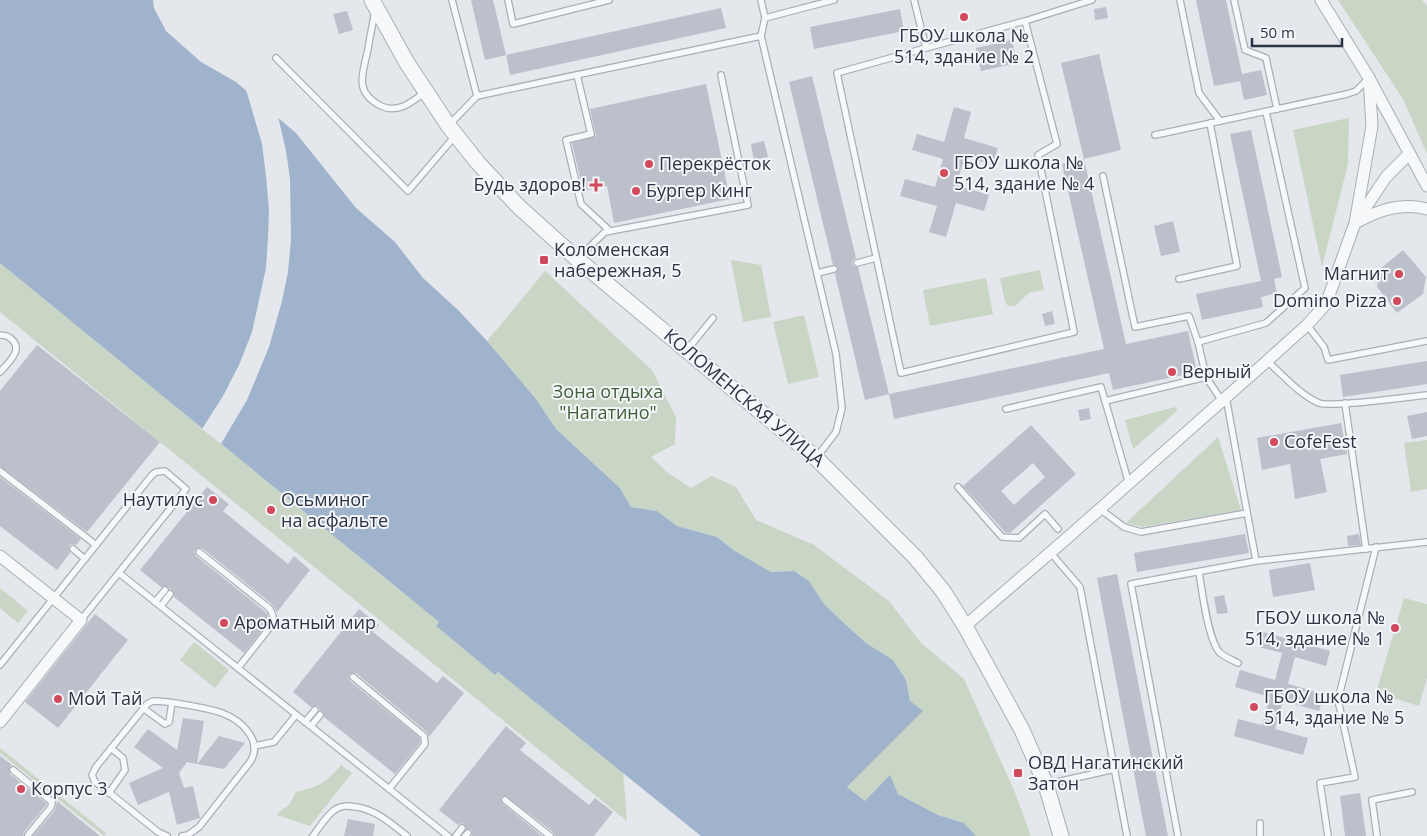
<svg xmlns="http://www.w3.org/2000/svg" width="1427" height="836" font-family="'Open Sans',sans-serif">
  <style>
    .green { fill: #c9d6c5 }
    .water { fill: #9fb4cc }
    .pier { fill: #e4e7ec }
    .building { fill: #bbc0ca; fill-rule: evenodd }
    .lines { fill: none; stroke-linecap: round; stroke-linejoin: round }
    .service-casing { stroke: #a9aeb7; stroke-width: 8 }
    .minor-casing { stroke: #a9aeb7; stroke-width: 13 }
    .tertiary-casing { stroke: #a9aeb7; stroke-width: 17 }
    .service { stroke: #f7f8fa; stroke-width: 5.5 }
    .minor { stroke: #f7f8fa; stroke-width: 11 }
    .tertiary { stroke: #f7f8fa; stroke-width: 15 }
    .poi-dot { fill: #d1495b; stroke: #f4f6f9; stroke-width: 2 }
    .labels { text-anchor: middle; stroke-width: 4; stroke-linejoin: round; paint-order: stroke }
    .poi-label { font-size: 18px; fill: #2b3445; stroke: #f4f6f9; text-anchor: start }
    .park-label { font-size: 18px; fill: #3f6138; stroke: #f4f6f9 }
    .street-label { font-size: 18px; fill: #2b3445; stroke: #f4f6f9 }
  </style>
  <rect width="100%" height="100%" fill="#e4e7ec"/>
  <g class="green">
    <polygon points="1338,0 1422,0 1427,6 1427,154 1403,99"/>
    <polygon points="1349,118 1348,164 1322,267 1293,130"/>
    <polygon points="731,260 761,265 771,317 743,322"/>
    <polygon points="0,263 439,622 436,626 495,675 498,672 623,772 627,821 0,312"/>
    <polygon points="1040,270 1044,290 1029,293 1015,306 1008,306 1005,302 1000,278"/>
    <polygon points="545,271 652,370 676,417 675,444 651,457 668,473 691,488 712,476 736,487 756,520 814,545 889,601 921,643 964,679 1016,795 1031,836 976,836 964,823 938,815 898,794 865,801 847,787 922,711 910,701 906,680 893,660 866,643 845,624 824,604 809,581 794,571 771,572 735,551 717,537 677,526 657,511 631,507 620,488 556,429 536,399 487,341"/>
    <polygon points="986,278 993,314 930,326 923,290"/>
    <polygon points="804,315 819,377 788,384 773,322"/>
    <polygon points="1176,407 1177,411 1133,449 1125,420"/>
    <polygon points="1218,437 1241,510 1142,527 1126,523"/>
    <polygon points="1427,440 1427,489 1411,492 1404,443"/>
    <polygon points="0,588 28,611 18,623 0,608"/>
    <polygon points="1404,598 1427,604 1427,678 1419,706 1376,693"/>
    <polygon points="194,642 229,670 215,688 180,660"/>
    <polygon points="0,748 106,833 104,836 0,753"/>
    <path d="M341 765 352 773 310 826 277 815C286 804 289 810 295 793 300 790 305 790 311 788 324 784 333 775 341 765Z"/>
  </g>
  <polygon class="water" points="0,0 153,0 154,8 166,31 201,62 236,82 296,133 356,208 395,242 423,278 458,310 487,341 536,399 556,429 620,488 631,507 657,511 677,526 717,537 735,551 771,572 794,571 809,581 824,604 845,624 866,643 893,660 906,680 910,701 923,711 847,787 865,801 890,775 898,794 938,815 964,823 976,836 701,836 498,672 495,675 436,626 439,622 0,263"/>
  <polygon class="pier" points="245,86 277,112 286,151 290,179 291,239 288,272 282,301 269,347 247,400 221,444 202,429 223,396 239,365 252,332 266,268 268,238 269,211 266,176 262,144"/>
  <g class="building">
    <polygon points="471,0 493,0 506,55 485,60"/>
    <polygon points="1196,0 1226,0 1242,74 1261,70 1267,95 1244,100 1240,81 1214,86"/>
    <polygon points="1106,7 1108,18 1095,20 1094,9"/>
    <polygon points="721,8 726,28 510,75 506,55"/>
    <polygon points="900,9 904,31 814,49 810,27"/>
    <polygon points="347,11 353,30 339,34 333,14"/>
    <polygon points="1012,40 1017,63 981,71 976,48"/>
    <polygon points="1099,54 1121,150 1084,159 1061,63"/>
    <polygon points="812,76 856,258 853,260 852,264 854,267 858,267 889,394 865,400 835,274 838,271 838,267 836,265 833,265 789,82"/>
    <polygon points="706,84 730,199 614,223 607,186 583,191 572,143 596,136 590,109"/>
    <polygon points="954,107 971,112 964,138 998,148 993,165 965,157 956,185 989,195 984,211 956,203 946,237 929,232 937,206 900,196 905,179 935,187 943,159 912,150 917,134 944,142"/>
    <polygon points="1251,130 1282,277 1274,279 1277,293 1261,297 1263,307 1202,320 1196,294 1261,281 1230,134"/>
    <polygon points="764,141 768,157 754,160 751,144"/>
    <polygon points="1084,159 1126,344 1188,331 1197,372 1113,390 1109,373 894,419 889,394 1104,349 1062,164"/>
    <polygon points="1173,221 1180,252 1161,256 1154,226"/>
    <polygon points="1403,250 1426,277 1423,294 1397,313 1377,287 1380,269"/>
    <polygon points="1052,311 1055,324 1045,326 1042,314"/>
    <polygon points="37,345 160,442 87,532 0,466 0,391"/>
    <polygon points="1427,361 1427,384 1343,397 1340,375"/>
    <polygon points="1089,408 1091,419 1080,421 1078,410"/>
    <polygon points="1427,412 1427,436 1412,439 1407,416"/>
    <polygon points="1341,423 1347,454 1320,459 1327,492 1295,499 1290,464 1262,470 1257,438"/>
    <path d="M1031 425 1076 474 1010 533 1005 532 963 486ZM1033 463 1045 477 1014 505 1001 491Z"/>
    <polygon points="0,477 81,539 76,545 72,544 69,546 70,553 57,570 0,526"/>
    <polygon points="207,487 229,504 223,511 288,564 294,556 310,570 277,612 272,604 202,548 196,549 194,552 196,556 268,614 267,624 244,653 174,597 173,591 166,586 161,587 140,570"/>
    <polygon points="1245,534 1249,553 1137,572 1134,553"/>
    <polygon points="1359,534 1361,545 1348,546 1347,536"/>
    <polygon points="1310,563 1315,590 1273,597 1269,570"/>
    <polygon points="1117,574 1168,836 1146,836 1121,706 1097,578"/>
    <polygon points="1224,595 1228,613 1217,614 1214,597"/>
    <polygon points="359,609 379,625 373,632 437,683 443,676 464,693 429,737 427,732 356,673 350,674 348,677 350,681 420,738 420,743 395,774 324,717 324,713 320,710 318,706 311,707 293,692"/>
    <polygon points="95,614 128,640 58,728 25,702"/>
    <polygon points="1263,632 1330,651 1326,666 1295,657 1288,684 1324,694 1319,711 1283,701 1275,729 1308,738 1303,755 1234,736 1238,719 1262,725 1270,697 1235,687 1240,670 1275,680 1282,653 1259,647"/>
    <polygon points="183,718 204,721 197,764 187,762 179,773 184,788 193,786 200,818 177,825 169,792 138,805 129,783 163,768 134,747 148,729 177,750"/>
    <polygon points="506,726 526,743 520,750 589,805 595,798 613,812 594,836 555,836 553,832 506,796 501,797 502,803 542,836 472,836 472,830 467,829 465,825 462,823 458,825 439,810"/>
    <polygon points="219,736 245,743 224,769 197,764"/>
    <polygon points="0,756 12,765 9,769 10,774 47,804 24,832 23,836 0,836"/>
    <polygon points="1360,793 1366,836 1345,836 1340,796"/>
    <polygon points="57,801 68,810 100,836 33,836 55,810"/>
    <polygon points="348,819 375,824 373,836 344,836"/>
  </g>
  <g class="lines">
    <defs>
      <g id="service">
        <polyline points="452,0 477,96"/>
        <polyline points="508,0 513,24 609,0"/>
        <polyline points="761,0 765,18 761,36 836,354 842,408 836,432 816,458"/>
        <polyline points="914,0 926,48 1025,21 1092,0"/>
        <polyline points="1180,0 1199,93 1220,121"/>
        <polyline points="1234,0 1245,50 1266,58 1277,109"/>
        <path d="M375 11C373 23 370 36 368 49 363 73 353 92 381 106 398 114 412 102 425 92"/>
        <polyline points="765,18 834,0"/>
        <polyline points="926,48 837,73 901,373 1074,332 1038,155 1057,144 1025,21"/>
        <polyline points="276,58 408,191 455,136"/>
        <polyline points="577,75 591,134 566,140 581,204 610,231"/>
        <polyline points="449,125 477,96 761,36"/>
        <polyline points="1155,135 1347,94 1356,91 1368,79"/>
        <polyline points="1103,176 1135,327 1189,316 1198,342 1206,377 1222,401"/>
        <polyline points="577,259 605,232 748,205 721,75"/>
        <polyline points="857,263 876,258"/>
        <polyline points="817,273 834,269"/>
        <polyline points="1179,279 1237,266 1210,123"/>
        <polyline points="1307,325 1324,347 1328,360 1427,341"/>
        <path d="M0 335C10 335 19 343 15 353 12 360 5 367 0 372"/>
        <polyline points="1198,342 1266,323 1305,288 1266,112"/>
        <polyline points="687,350 713,318"/>
        <path d="M1267 361C1283 375 1299 394 1319 403 1331 408 1409 397 1427 395"/>
        <polyline points="1105,401 1206,377"/>
        <polyline points="1345,403 1366,549"/>
        <polyline points="1006,409 1101,387 1129,484"/>
        <polyline points="0,471 96,545"/>
        <polyline points="958,487 1002,537 1019,538 1045,514 1058,529"/>
        <polyline points="1100,509 1124,527 1141,532 1247,513"/>
        <polyline points="73,549 85,559"/>
        <path d="M199 552 269 608C274 614 274 619 271 626L238 668"/>
        <polyline points="1050,552 1080,587 1127,836"/>
        <polyline points="1256,561 1427,542"/>
        <path d="M1199 572C1202 591 1208 640 1220 653 1225 657 1232 660 1238 663"/>
        <polyline points="119,573 448,836"/>
        <polyline points="155,602 165,590"/>
        <polyline points="161,606 170,594"/>
        <polyline points="0,665 152,475 156,472 165,471 186,489 81,620"/>
        <polyline points="353,677 424,736 425,744 389,789"/>
        <polyline points="143,708 165,724 169,722 172,703"/>
        <polyline points="305,722 315,710"/>
        <polyline points="311,726 320,715"/>
        <polyline points="254,746 274,742 296,715"/>
        <polyline points="13,770 52,802 51,807 28,835"/>
        <polyline points="1048,784 1115,769"/>
        <polyline points="109,793 125,770 123,758 111,748"/>
        <polyline points="505,800 550,836"/>
        <polyline points="1260,823 1260,836"/>
        <path d="M167 836 158 832 101 786 95 782 92 775 96 767 147 704 153 701C168 701 208 708 222 713 241 720 264 741 250 762L199 827 188 835 182 836"/>
        <path d="M313 836C319 828 327 814 336 809 342 805 349 806 356 807 377 810 390 823 407 836"/>
        <polyline points="456,836 462,828"/>
        <polyline points="465,836 468,833"/>
        <polyline points="1178,836 1131,584 1256,561 1226,397"/>
        <polyline points="1328,836 1320,783 1355,777 1338,700 1376,547"/>
        <polyline points="1377,836 1372,800 1412,792"/>
      </g>
      <g id="minor">
        <polyline points="1321,0 1369,78 1427,186"/>
        <polyline points="1358,219 1386,177 1409,154"/>
        <path d="M1357 222C1379 210 1402 202 1427 209"/>
        <polyline points="0,556 81,620 0,722"/>
        <polyline points="965,626 1066,539 1267,361 1307,325 1326,304 1355,223 1372,126 1369,78"/>
      </g>
      <polyline id="tertiary" points="372,0 407,63 448,125 478,163 519,207 577,259 816,458 915,557 943,591 965,626 1022,730 1046,785 1061,836"/>
    </defs>
    <use href="#service" class="service-casing"/>
    <use href="#minor" class="minor-casing"/>
    <use href="#tertiary" class="tertiary-casing"/>
    <use href="#service" class="service"/>
    <use href="#minor" class="minor"/>
    <use href="#tertiary" class="tertiary"/>
  </g>
  <g class="poi-dot">
    <circle cx="964" cy="17" r="5"/>
    <circle cx="649" cy="164" r="5"/>
    <circle cx="944" cy="173" r="5"/>
    <path d="M593.5 177.5h5v5h5v5h-5v5h-5v-5h-5v-5h5z"/>
    <circle cx="636" cy="191" r="5"/>
    <rect x="539" y="255" width="10" height="10" rx="2.5"/>
    <circle cx="1399" cy="274" r="5"/>
    <circle cx="1397" cy="301" r="5"/>
    <circle cx="1172" cy="372" r="5"/>
    <circle cx="1274" cy="442" r="5"/>
    <circle cx="213" cy="500" r="5"/>
    <circle cx="271" cy="510" r="5"/>
    <circle cx="224" cy="623" r="5"/>
    <circle cx="1395" cy="628" r="5"/>
    <circle cx="58" cy="699" r="5"/>
    <circle cx="1254" cy="707" r="5"/>
    <rect x="1013" y="768" width="10" height="10" rx="2.5"/>
    <circle cx="21" cy="789" r="5"/>
  </g>
  <g class="labels">
    <g class="poi-label">
      <text x="964" y="42" text-anchor="middle">ГБОУ школа №<tspan x="964" dy="21">514, здание № 2</tspan></text>
      <text x="954" y="169">ГБОУ школа №<tspan x="954" dy="21">514, здание № 4</tspan></text>
      <text x="659" y="170">Перекрёсток</text>
      <text x="586" y="191" text-anchor="end">Будь здоров!</text>
      <text x="646" y="197">Бургер Кинг</text>
      <text x="554" y="256">Коломенская<tspan x="554" dy="21">набережная, 5</tspan></text>
      <text x="1389" y="280" text-anchor="end">Магнит</text>
      <text x="1387" y="307" text-anchor="end">Domino Pizza</text>
      <text x="1182" y="378">Верный</text>
      <text x="1284" y="448">CofeFest</text>
      <text x="203" y="506" text-anchor="end">Наутилус</text>
      <text x="281" y="506">Осьминог<tspan x="281" dy="21">на асфальте</tspan></text>
      <text x="1385" y="624" text-anchor="end">ГБОУ школа №<tspan x="1385" dy="21">514, здание № 1</tspan></text>
      <text x="234" y="629">Ароматный мир</text>
      <text x="1264" y="703">ГБОУ школа №<tspan x="1264" dy="21">514, здание № 5</tspan></text>
      <text x="68" y="705">Мой Тай</text>
      <text x="1028" y="769">ОВД Нагатинский<tspan x="1028" dy="21">Затон</tspan></text>
      <text x="31" y="795">Корпус 3</text>
    </g>
    <g class="park-label">
      <text x="608" y="398">Зона отдыха<tspan x="608" dy="21">"Нагатино"</tspan></text>
    </g>
    <g class="street-label">
      <text transform="translate(744 398) rotate(40)" y="6">КОЛОМЕНСКАЯ УЛИЦА</text>
    </g>
  </g>
  <path d="M1252 38v8h90v-8" fill="none" stroke="#2b3445" stroke-width="2.5"/>
  <text x="1260" y="38" font-size="15" fill="#2b3445" stroke="#f4f6f9" stroke-width="4" paint-order="stroke">50 m</text>
</svg>
